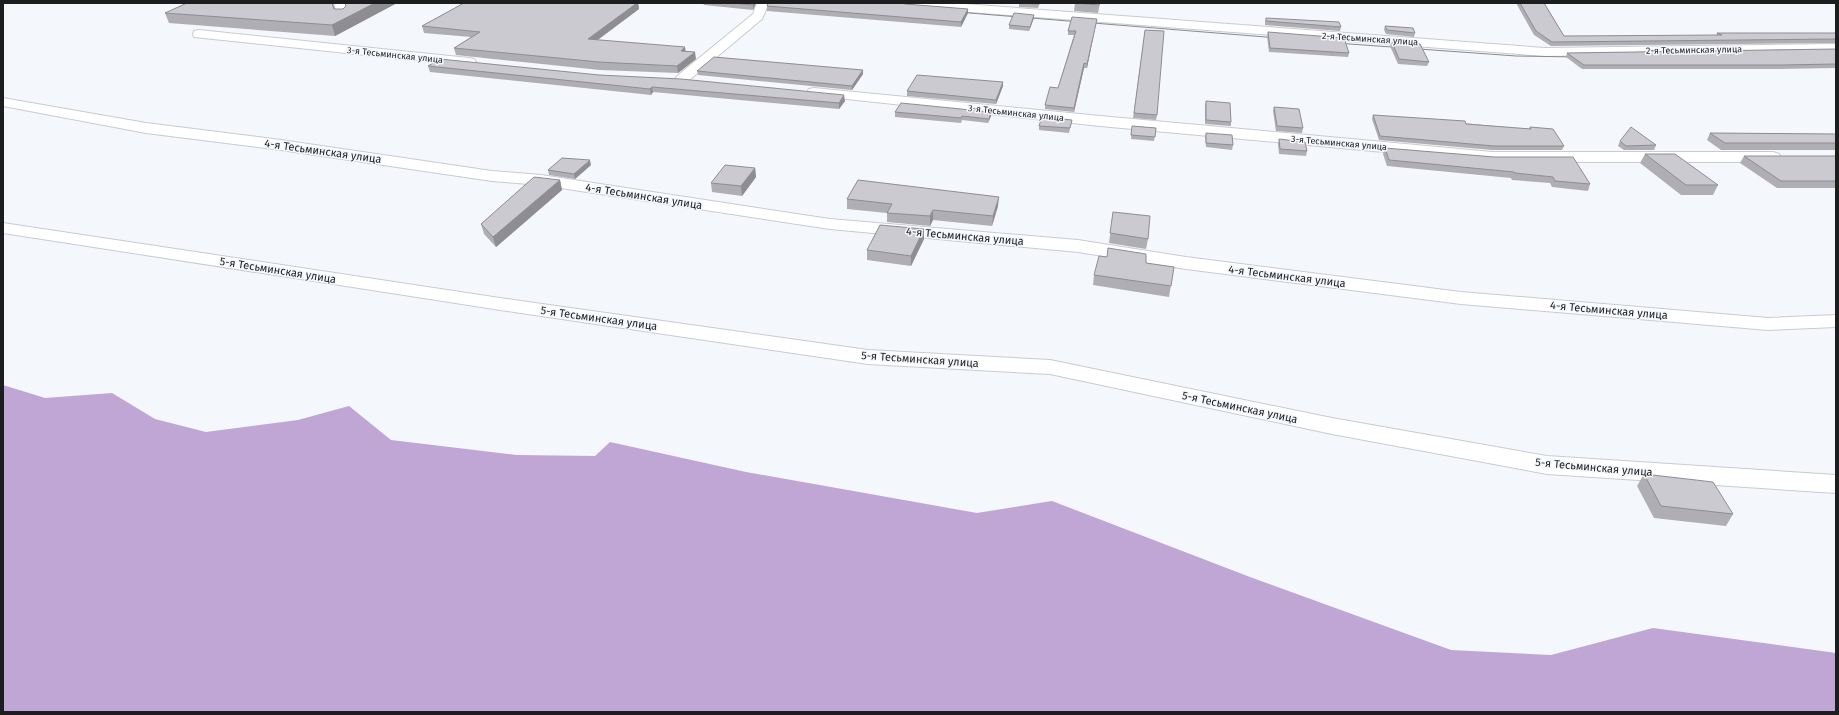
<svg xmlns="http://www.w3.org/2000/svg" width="1839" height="715" font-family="'Fira Sans',sans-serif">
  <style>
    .forest { fill: #bfa6d4 }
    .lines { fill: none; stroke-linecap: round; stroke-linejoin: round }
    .minor-casing { stroke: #c9cbd1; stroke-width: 2 }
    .minor { fill: #fff; fill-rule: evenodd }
    .tram { stroke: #898b8f; stroke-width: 1 }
    .wall { fill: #afaeb3 }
    .shaded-wall { fill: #8e8d92 }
    .building { fill: #cbcad0; stroke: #8e8d92 }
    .labels { text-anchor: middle; stroke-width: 3; stroke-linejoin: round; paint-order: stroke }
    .far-street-label { font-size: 9px; fill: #1c1d1f; stroke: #f4f7fc }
    .street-label { font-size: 11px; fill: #1c1d1f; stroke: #f4f7fc }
  </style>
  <rect width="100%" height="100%" fill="#f4f7fc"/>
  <polygon class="forest" points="3,385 45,398 112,393 155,419 206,432 298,420 349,406 391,440 517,455 595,456 610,442 746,472 977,513 1052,501 1250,577 1451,650 1551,655 1653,628 1836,653 1836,712 3,712"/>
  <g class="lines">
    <defs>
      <g id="minor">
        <polygon points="334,3 346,3 348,15 346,18 338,18"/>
        <polygon points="757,3 769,3 762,19 687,82 677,82 675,79 677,76 753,14"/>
        <polygon points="899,3 951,3 1545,48 1836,44 1836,52 1545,56 905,7"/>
        <polygon points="199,30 469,58 474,59 476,62 474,65 469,66 194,37 193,34 194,31"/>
        <polygon points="814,88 1100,116 1492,152 1773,152 1779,154 1781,157 1779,160 1773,162 1492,162 1100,126 809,95 807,92 809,89"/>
        <polygon points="3,98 146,123 281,140 492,171 541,175 830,219 1078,240 1186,257 1461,292 1768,318 1836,315 1836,327 1768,330 1461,304 1186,269 1078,252 830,229 541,185 492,181 281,150 146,133 3,106"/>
        <polygon points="3,223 514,300 868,350 1050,360 1332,418 1547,456 1836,475 1836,493 1547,474 1332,434 1050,374 868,364 514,312 3,233"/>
      </g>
    </defs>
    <use href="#minor" class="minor-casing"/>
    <use href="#minor" class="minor"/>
    <g class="tram">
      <polyline points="957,12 1278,38"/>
      <polyline points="1336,43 1516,56 1577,57"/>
    </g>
  </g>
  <g class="wall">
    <polygon points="187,3 333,3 335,9 343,9 346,6 345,3 397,3 335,36 169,23 165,13"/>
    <polygon points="464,3 638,3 639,9 598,40 686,51 696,59 678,73 600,70 456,55 454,48 471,37 424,33 422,26"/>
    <polygon points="703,3 756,3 753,10 704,5"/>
    <polygon points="1019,3 1040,3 1038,8 1019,7"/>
    <polygon points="1075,3 1100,3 1098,13 1074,11"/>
    <polygon points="1516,3 1544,3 1564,36 1716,36 1717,33 1836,33 1836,43 1551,46 1534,35"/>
    <polygon points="905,4 968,9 968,13 961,27 767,11 767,6"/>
    <polygon points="1034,18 1029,31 1009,29 1009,25"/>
    <polygon points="1266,18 1341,27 1340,31 1265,25 1265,22"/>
    <polygon points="1096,23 1087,68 1084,68 1074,112 1045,109 1045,105 1058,88 1074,35 1068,35 1068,31"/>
    <polygon points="1385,26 1415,33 1414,37 1386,34 1384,30"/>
    <polygon points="1145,30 1157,115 1156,120 1133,118"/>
    <polygon points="1268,32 1349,53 1348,57 1269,52 1267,36"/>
    <polygon points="1392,42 1429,62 1427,66 1398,64 1390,46"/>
    <polygon points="1836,49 1836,68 1780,69 1582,69 1566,57 1567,53"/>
    <polygon points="428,66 845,101 839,109 653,92 651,95 430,72"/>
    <polygon points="863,70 863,74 852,90 698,75 697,71"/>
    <polygon points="1003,82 1003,86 996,104 907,96 907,91"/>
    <polygon points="1206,101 1231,122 1231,126 1205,124 1205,105"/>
    <polygon points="1274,107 1303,128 1302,133 1276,131 1273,111"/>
    <polygon points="895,112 991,116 988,123 962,120 961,123 895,117"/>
    <polygon points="1373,115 1529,129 1530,127 1564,146 1562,150 1492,150 1379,140 1372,119"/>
    <polygon points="1072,120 1069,133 1039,130 1039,126"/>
    <polygon points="1132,126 1156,128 1154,141 1131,139"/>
    <polygon points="1206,133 1233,145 1232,150 1206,147 1205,137"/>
    <polygon points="1710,133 1836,134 1836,150 1721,150 1707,140"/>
    <polygon points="1279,139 1307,151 1306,156 1279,154 1278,144"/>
    <polygon points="1620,141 1656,145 1654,150 1624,150 1618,146"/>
    <polygon points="1385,148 1494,157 1590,184 1588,191 1552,187 1550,183 1512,180 1511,178 1387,166 1383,154"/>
    <polygon points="1645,154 1718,185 1713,195 1681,195 1640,163"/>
    <polygon points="1744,156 1836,156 1836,188 1777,188 1740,163"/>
    <polygon points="591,165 575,179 549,175 548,170"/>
    <polygon points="755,168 756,177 742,196 712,192 711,183"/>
    <polygon points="560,180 562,190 496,247 484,234 481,224"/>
    <polygon points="847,199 998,206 992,226 933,220 930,226 887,222 887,213 847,209"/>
    <polygon points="1113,212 1148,239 1146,249 1109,243"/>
    <polygon points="924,239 911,266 867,260 867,250"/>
    <polygon points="1146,263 1174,267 1169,297 1093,285 1094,275"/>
    <polygon points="1644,474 1733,514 1726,526 1654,518 1637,486"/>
  </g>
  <g class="shaded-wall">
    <polygon points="375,3 397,3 335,36 332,25"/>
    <polygon points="637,3 638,3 639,9 589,46 588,39"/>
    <polygon points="753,3 756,3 753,10"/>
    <polygon points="968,9 968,13 961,27 961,22"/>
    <polygon points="1034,15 1034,18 1029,31 1030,27"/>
    <polygon points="1097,19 1096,23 1087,68 1087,64"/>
    <polygon points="685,47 686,54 681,51"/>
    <polygon points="695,52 696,59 678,73 677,66"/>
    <polygon points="1084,63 1084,68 1074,112 1074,108"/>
    <polygon points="863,70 863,74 852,90 852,86"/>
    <polygon points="1003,82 1003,86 996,104 996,100"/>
    <polygon points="652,87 653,92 651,95 650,89"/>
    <polygon points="844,95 845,101 839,109 839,103"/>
    <polygon points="991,112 991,116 988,123 989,119"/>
    <polygon points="590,160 591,165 575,179 574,174"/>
    <polygon points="755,168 756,177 742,196 741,186"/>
    <polygon points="560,180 562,190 496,247 493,237"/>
    <polygon points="999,197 998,206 992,226 993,216"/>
    <polygon points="933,210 933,220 930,226 930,216"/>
    <polygon points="924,229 924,239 911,266 911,256"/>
  </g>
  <g class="building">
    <polygon points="187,3 332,3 334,9 343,9 346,6 345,3 375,3 332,25 165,13"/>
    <polygon points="464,3 637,3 588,39 685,47 681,51 695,52 677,66 599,62 454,48 480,32 422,26"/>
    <polygon points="732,3 753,3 753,5"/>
    <polygon points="768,3 903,3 905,4 968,9 961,22 767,6"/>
    <polygon points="1021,3 1039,3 1039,4"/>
    <polygon points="1075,3 1100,3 1099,5"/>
    <polygon points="1520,3 1544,3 1564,36 1722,35 1717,33 1836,33 1836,39 1552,42 1536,31"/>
    <polygon points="1014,13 1034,15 1030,27 1009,25"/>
    <polygon points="1072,17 1097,19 1087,64 1084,63 1074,108 1045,105 1050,87 1058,88 1076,31 1068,31"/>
    <polygon points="1266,18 1339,22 1341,27 1266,21"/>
    <polygon points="1385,26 1413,28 1415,33 1387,30"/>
    <polygon points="1145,30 1164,31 1157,115 1134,113"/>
    <polygon points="1268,32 1344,38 1349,53 1270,48"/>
    <polygon points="1392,42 1420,44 1429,62 1399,59"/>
    <polygon points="1836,49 1836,64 1782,65 1584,65 1567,53"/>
    <polygon points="714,57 863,70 852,86 697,71"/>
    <polygon points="440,59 599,75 681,79 844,95 839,103 652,87 650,89 428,66"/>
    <polygon points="917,75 1003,82 996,100 907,91"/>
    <polygon points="1206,101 1230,103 1231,122 1206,120"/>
    <polygon points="901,103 991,112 989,119 962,116 961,118 895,112"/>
    <polygon points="1274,107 1299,109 1303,128 1277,126"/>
    <polygon points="1373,115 1465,121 1466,124 1531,129 1530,127 1553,129 1564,146 1494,146 1380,136"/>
    <polygon points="1042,117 1072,120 1070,128 1039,126"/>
    <polygon points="1132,126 1156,128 1155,137 1131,135"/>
    <polygon points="1631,127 1656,145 1626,146 1620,141"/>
    <polygon points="1206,133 1232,135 1233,145 1206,143"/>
    <polygon points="1710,133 1836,134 1836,143 1725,143"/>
    <polygon points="1279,139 1305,142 1307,151 1280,149"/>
    <polygon points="1385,148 1494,157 1573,157 1590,184 1555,181 1553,177 1515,173 1514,172 1389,160"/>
    <polygon points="1645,154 1675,154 1718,185 1686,185"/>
    <polygon points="1744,156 1836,156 1836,181 1781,181"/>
    <polygon points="562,158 590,160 574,174 548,170"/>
    <polygon points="725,165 755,168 741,186 711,183"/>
    <polygon points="534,177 560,180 493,237 481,224"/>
    <polygon points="858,180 999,197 993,216 933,210 930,216 887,213 892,204 847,199"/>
    <polygon points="1113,212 1150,216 1148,239 1110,233"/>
    <polygon points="880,225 924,229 911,256 867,250"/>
    <polygon points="1108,248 1146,254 1146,263 1174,267 1171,286 1094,275 1099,256 1107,257"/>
    <polygon points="1644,474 1713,482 1733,514 1661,506"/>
  </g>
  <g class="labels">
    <g class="far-street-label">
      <text transform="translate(1370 39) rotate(4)" y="3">2-я Тесьминская улица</text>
      <text transform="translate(1694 50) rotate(-1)" y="3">2-я Тесьминская улица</text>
      <text transform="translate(395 55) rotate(6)" y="3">3-я Тесьминская улица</text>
      <text transform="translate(1016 113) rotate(6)" y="3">3-я Тесьминская улица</text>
      <text transform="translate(1339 143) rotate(5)" y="3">3-я Тесьминская улица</text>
    </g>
    <g class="street-label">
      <text transform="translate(323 151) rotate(8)" y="4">4-я Тесьминская улица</text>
      <text transform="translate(644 196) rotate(9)" y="4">4-я Тесьминская улица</text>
      <text transform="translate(965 236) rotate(5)" y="4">4-я Тесьминская улица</text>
      <text transform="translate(278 270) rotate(9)" y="4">5-я Тесьминская улица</text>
      <text transform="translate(1287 276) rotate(7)" y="4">4-я Тесьминская улица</text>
      <text transform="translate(1609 310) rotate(5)" y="4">4-я Тесьминская улица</text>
      <text transform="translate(599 318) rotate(8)" y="4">5-я Тесьминская улица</text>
      <text transform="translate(920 359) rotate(4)" y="4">5-я Тесьминская улица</text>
      <text transform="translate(1240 407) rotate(12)" y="4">5-я Тесьминская улица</text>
      <text transform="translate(1594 467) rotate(5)" y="4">5-я Тесьминская улица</text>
    </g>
  </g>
  <rect width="1839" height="715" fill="none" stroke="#1c1d1f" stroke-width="8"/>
</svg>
